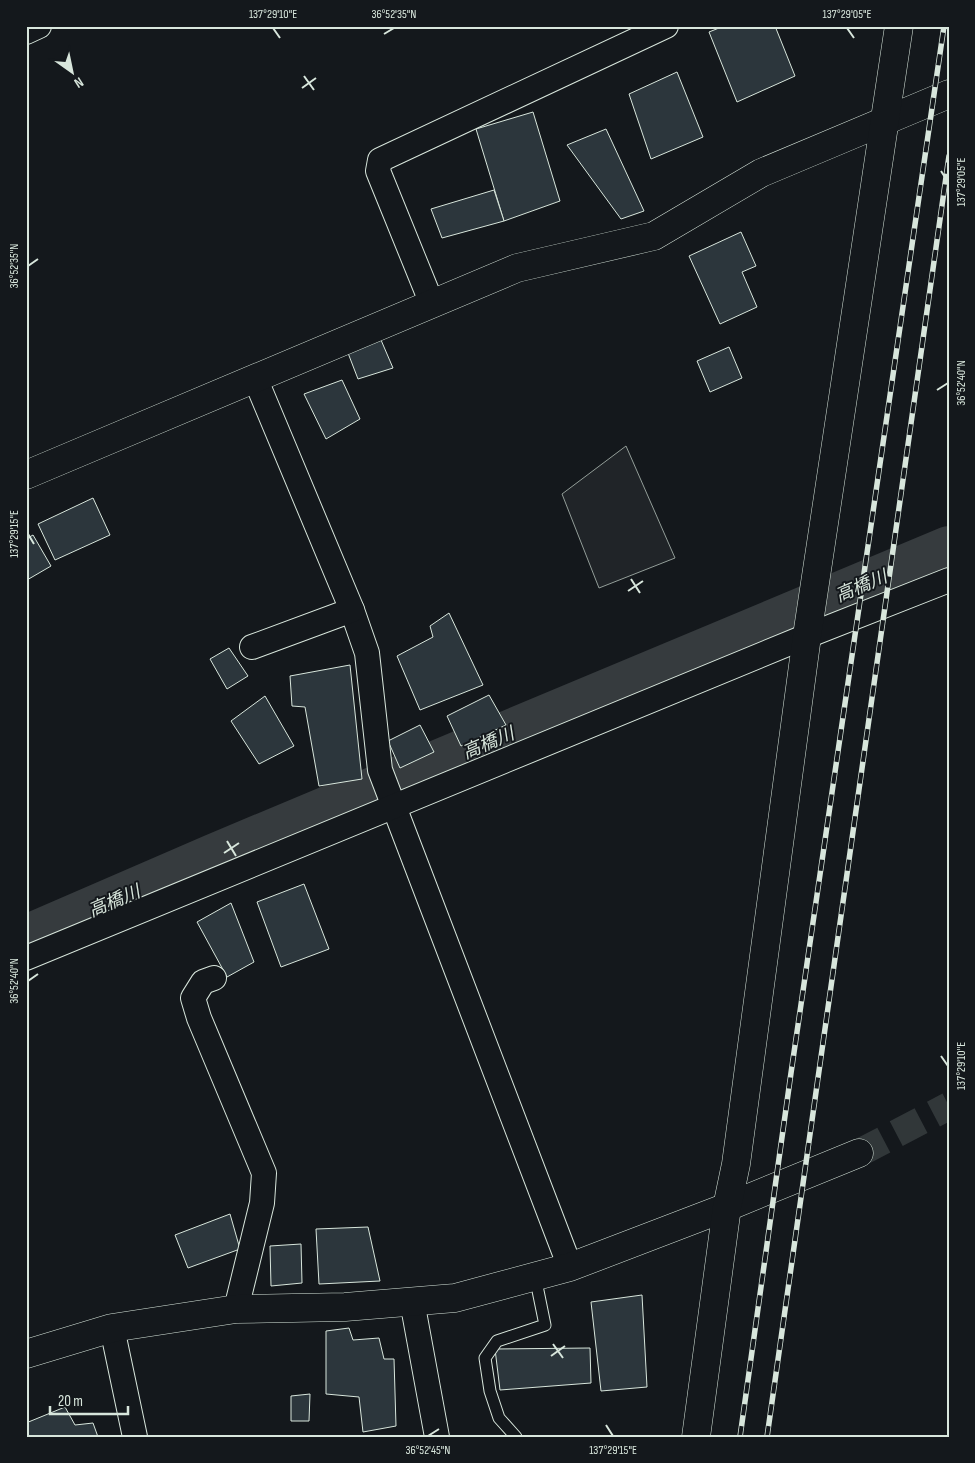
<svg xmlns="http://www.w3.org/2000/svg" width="975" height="1463" font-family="'Sofia Sans Condensed','Noto Sans JP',sans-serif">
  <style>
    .green { fill: #202428; stroke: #939e99 }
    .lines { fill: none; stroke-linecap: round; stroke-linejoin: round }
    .river { stroke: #363b3e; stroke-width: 46 }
    .building { fill: #2c363c; stroke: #d8e6dc }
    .tertiary-tunnel { stroke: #313739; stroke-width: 28; stroke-dasharray: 28 14; stroke-linecap: butt }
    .service-casing { stroke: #d8e6dc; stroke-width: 13 }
    .minor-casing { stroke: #d8e6dc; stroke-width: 26 }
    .tertiary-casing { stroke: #d8e6dc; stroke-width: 29 }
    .service { stroke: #14181c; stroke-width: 11 }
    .minor { stroke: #14181c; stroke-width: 24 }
    .tertiary { stroke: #14181c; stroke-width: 28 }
    .rail-casing { stroke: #d8e6dc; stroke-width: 5.5 }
    .rail { stroke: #14181c; stroke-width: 4; stroke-dasharray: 11; stroke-linecap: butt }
    .ticks { fill: none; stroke: #d8e6dc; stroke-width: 2 }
    .labels { text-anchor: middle; stroke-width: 4; stroke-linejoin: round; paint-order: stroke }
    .water-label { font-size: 18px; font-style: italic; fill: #d8e6dc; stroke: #14181c }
    .neatline { fill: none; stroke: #d8e6dc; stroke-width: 2 }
    .ticks-label { font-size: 12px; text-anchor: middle; fill: #d8e6dc }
  </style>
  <rect width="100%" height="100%" fill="#14181c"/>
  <polygon class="green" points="626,446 675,558 599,588 562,494"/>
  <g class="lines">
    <polyline class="river" points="26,938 213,857 949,549"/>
  </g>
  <g class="building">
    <polygon points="724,26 775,26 795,76 737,102 709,32"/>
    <polygon points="677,72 703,137 651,159 629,94"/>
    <polygon points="533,112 560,201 504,221 476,129"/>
    <polygon points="606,129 644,211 621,219 567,145"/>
    <polygon points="494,190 504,221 442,238 431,209"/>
    <polygon points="741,232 756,266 742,272 757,307 720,324 689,256"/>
    <polygon points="381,340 393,368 358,379 348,353"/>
    <polygon points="729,347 742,378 710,392 697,361"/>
    <polygon points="342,380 360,419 326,439 304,394"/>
    <polygon points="93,498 110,535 55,560 38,524"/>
    <polygon points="33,535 51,566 27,580 26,539"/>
    <polygon points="449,613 483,685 420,710 397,656 433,637 430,626"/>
    <polygon points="229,648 248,676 227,689 210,659"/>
    <polygon points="350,665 362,779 319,786 305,707 292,706 290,676"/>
    <polygon points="489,695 506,725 461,746 447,716"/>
    <polygon points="265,696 294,746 259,764 231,721"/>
    <polygon points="420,725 434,752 400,768 388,741"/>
    <polygon points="304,884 329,949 281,967 257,902"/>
    <polygon points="231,903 254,962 227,977 197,922"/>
    <polygon points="230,1214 240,1249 188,1268 175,1235"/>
    <polygon points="368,1227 380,1281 319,1284 316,1229"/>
    <polygon points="301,1244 302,1283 271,1286 270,1246"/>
    <polygon points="642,1295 647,1387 601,1391 591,1302"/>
    <polygon points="349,1328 353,1340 379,1338 384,1359 394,1359 396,1426 363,1432 359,1397 326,1394 326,1331"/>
    <polygon points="590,1348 591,1383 500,1390 495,1349"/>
    <polygon points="310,1394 309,1421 291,1421 291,1396"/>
    <polygon points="65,1407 75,1425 93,1423 98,1437 26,1437 26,1423"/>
  </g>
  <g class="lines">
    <polyline class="tertiary-tunnel" points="859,1153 949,1106"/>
    <defs>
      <polyline id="service" points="516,1437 499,1418 490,1391 485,1358 497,1341 545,1325 535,1276"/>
      <g id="minor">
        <polyline points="26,32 39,26"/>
        <polyline points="432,304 378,171 380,160 666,26"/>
        <polyline points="352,610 367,653 380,770 570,1267"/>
        <polyline points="252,647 352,610 255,378"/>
        <polyline points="26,958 807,636 949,580"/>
        <polyline points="214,978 203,982 193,998 199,1018 264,1173 262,1203 236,1309"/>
        <polyline points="412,1301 437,1437"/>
        <polyline points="112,1328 135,1437"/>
      </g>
      <g id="tertiary">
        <polyline points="26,475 517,268 654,236 761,173 949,94"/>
        <polyline points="26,1354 112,1328 236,1309 345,1307 455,1298 570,1267 727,1207 859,1153"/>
        <polyline points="696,1437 727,1207 736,1164 807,636 899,26"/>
      </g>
    </defs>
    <use href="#service" class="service-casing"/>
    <use href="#minor" class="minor-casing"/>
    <use href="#tertiary" class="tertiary-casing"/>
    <use href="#service" class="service"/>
    <use href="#minor" class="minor"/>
    <use href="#tertiary" class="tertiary"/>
    <defs>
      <g id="rail">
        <polyline points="740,1437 791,1073 944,26"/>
        <polyline points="767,1437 949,156"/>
      </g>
    </defs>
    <use href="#rail" class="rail-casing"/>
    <use href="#rail" class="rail"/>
  </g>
  <path class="ticks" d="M273 28 280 38M847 28 854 38M384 34 394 28M304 76 314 90M302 88 316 78M941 171 948 182M28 266 38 259M937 390 948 383M28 534 34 544M631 579 640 593M628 591 643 581M227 841 236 856M224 853 239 843M28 981 38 974M941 1056 948 1066M553 1344 563 1358M551 1356 565 1346M606 1425 613 1436M428 1436 439 1429"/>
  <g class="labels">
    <g class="water-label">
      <text transform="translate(861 586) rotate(-23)" y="6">高橋川</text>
      <text transform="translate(488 743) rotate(-23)" y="6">高橋川</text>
      <text transform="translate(114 901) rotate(-23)" y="6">高橋川</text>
    </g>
  </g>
  <rect width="975" height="1463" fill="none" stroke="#14181c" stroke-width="55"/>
  <g transform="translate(72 72) rotate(147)" stroke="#14181c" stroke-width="4" paint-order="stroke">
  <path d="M0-4L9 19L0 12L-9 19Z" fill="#d8e6dc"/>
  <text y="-8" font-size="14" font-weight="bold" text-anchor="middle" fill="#d8e6dc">N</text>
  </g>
  <path d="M50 1406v8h78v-8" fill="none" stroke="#d8e6dc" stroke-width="2.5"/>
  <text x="58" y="1406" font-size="15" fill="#d8e6dc" stroke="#14181c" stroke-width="4" paint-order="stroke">20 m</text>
  <rect x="28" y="28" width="920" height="1408" class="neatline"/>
  <g class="ticks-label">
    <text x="273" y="18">137°29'10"E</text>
    <text x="394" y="18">36°52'35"N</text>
    <text x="847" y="18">137°29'05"E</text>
    <text transform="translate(961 182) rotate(-90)" y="4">137°29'05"E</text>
    <text transform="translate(14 266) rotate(-90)" y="4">36°52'35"N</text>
    <text transform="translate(961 383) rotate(-90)" y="4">36°52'40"N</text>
    <text transform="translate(14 534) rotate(-90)" y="4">137°29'15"E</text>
    <text transform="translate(14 981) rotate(-90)" y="4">36°52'40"N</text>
    <text transform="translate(961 1066) rotate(-90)" y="4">137°29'10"E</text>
    <text x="428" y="1454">36°52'45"N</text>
    <text x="613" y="1454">137°29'15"E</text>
  </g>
</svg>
